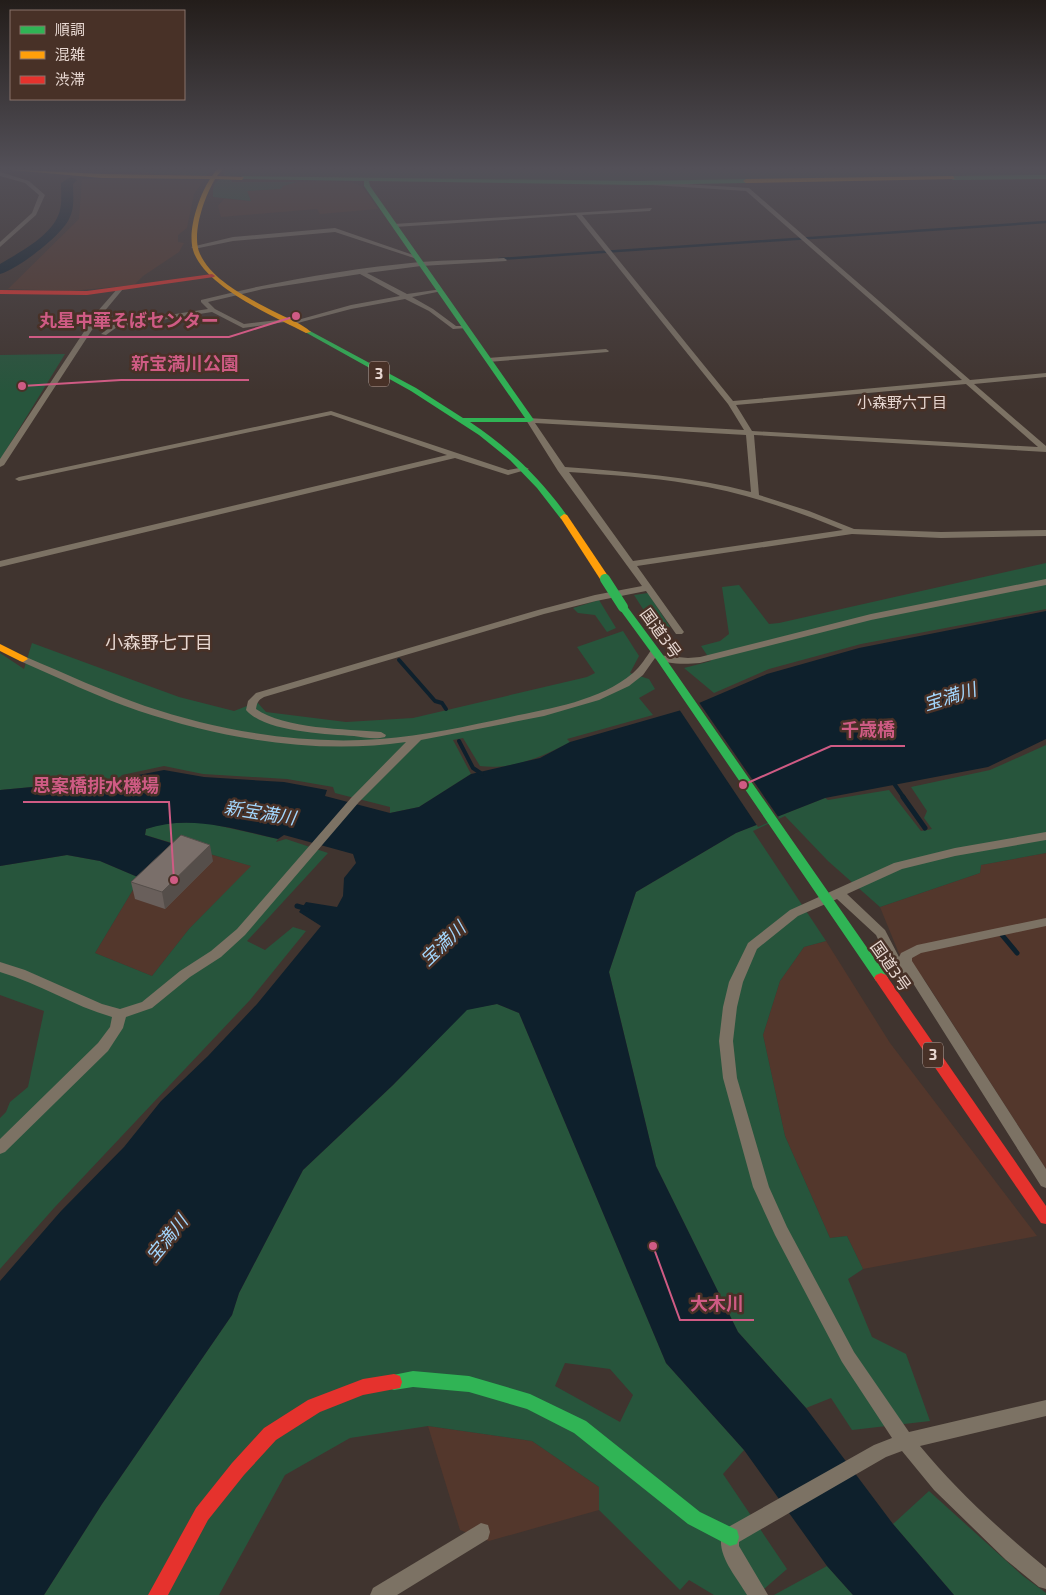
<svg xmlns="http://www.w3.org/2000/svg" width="1046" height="1595" font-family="'Exo 2','Noto Sans JP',sans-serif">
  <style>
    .built { fill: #53372c }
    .green { fill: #27553c; fill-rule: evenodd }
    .water { fill: #0e202c }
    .pier { fill: #40342f }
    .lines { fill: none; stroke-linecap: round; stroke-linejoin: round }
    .stream-far2 { stroke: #0e202c; stroke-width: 2.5 }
    .stream-far1 { stroke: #0e202c; stroke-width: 4 }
    .stream { stroke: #0e202c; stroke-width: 5 }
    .river { fill: #0e202c; fill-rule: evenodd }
    .street { fill: #7c7264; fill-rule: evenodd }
    .fast { fill: #30b455; fill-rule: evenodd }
    .slow { fill: #ff9f0a; fill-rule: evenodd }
    .jam { fill: #e5322d; fill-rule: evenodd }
    .fast-bridge { stroke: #30b455; stroke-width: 10 }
    .wall { fill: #695f5b }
    .shaded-wall { fill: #554e4a }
    .building { fill: #7a6f6a; stroke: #554e4a }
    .labels { text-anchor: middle; stroke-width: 5; stroke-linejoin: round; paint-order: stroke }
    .shield { fill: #483127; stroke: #b7a59e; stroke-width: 1 }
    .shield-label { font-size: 15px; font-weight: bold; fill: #e7d7d1 }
    .far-neighbourhood-label { font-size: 15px; fill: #e7d7d1; stroke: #483127 }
    .street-label { font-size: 16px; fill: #e7d7d1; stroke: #483127 }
    .neighbourhood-label { font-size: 18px; fill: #e7d7d1; stroke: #483127 }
    .water-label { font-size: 18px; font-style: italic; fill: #a3d7fe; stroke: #483127 }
    .leader { fill: none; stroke: #cf5b84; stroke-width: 2 }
    .callout-dot { fill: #cf5b84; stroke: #483127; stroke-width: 2 }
    .callout-label { font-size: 18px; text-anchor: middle; font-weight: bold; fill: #cf5b84; stroke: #483127; stroke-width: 5; stroke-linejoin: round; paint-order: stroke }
  </style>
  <rect width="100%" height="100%" fill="#40342f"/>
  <g class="built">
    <polygon points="82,179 204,180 194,194 187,228 178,235 178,242 184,243 179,252 143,276 134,285 71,291 8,289 79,219"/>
    <polygon points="322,181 350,182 362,186 378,209 320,214 317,209 221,217 218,206 224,199 251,201 247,191 281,189 283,186 297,182"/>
    <polygon points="174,844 252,866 189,929 152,976 95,953 140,878"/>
    <polygon points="1046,853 1046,1169 924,979 900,956 880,907 980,873 981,865"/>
    <polygon points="826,941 890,1043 1037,1236 863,1269 847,1236 830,1238 785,1136 763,1035 780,981 804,947"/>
    <polygon points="428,1426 532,1441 599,1487 599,1510 489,1541 460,1530"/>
  </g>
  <g class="green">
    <polygon points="108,169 214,169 206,176 106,171"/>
    <polygon points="226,169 1046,169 1046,176 639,182 228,176 222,174"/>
    <path d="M222 179H231L232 182H297L283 186 281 189 247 191 251 201 213 197C213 189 212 181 222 179Z"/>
    <polygon points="65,354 0,460 0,355"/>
    <polygon points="1046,563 1046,609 861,644 769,669 714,693 684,668 711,661 701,646 720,641 729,634 722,587 739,585 769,624 779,623"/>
    <polygon points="648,593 670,627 663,629 652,623 634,595"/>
    <polygon points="599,600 616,628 607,632 595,615 578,613 573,608"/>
    <path d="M623 631 639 656 630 673 649 679 655 689 639 698 653 715 567 739 570 742C542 757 512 770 480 766L463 738 453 740 471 774 419 807 390 813V807L335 793 333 787 287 779 203 774 164 766 122 775 118 779 0 790V653L24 669 32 643 179 697 234 711 257 702 266 712 346 722 413 718 587 677 595 673 577 647Z"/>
    <polygon points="1046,745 1046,853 981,865 980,873 880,907 828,861 785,816 753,831 826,941 804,947 780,981 763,1035 785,1136 830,1238 847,1236 863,1269 848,1279 872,1337 906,1354 930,1421 852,1430 831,1398 806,1408 738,1332 656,1166 609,972 636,892 736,833 825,798 828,800 889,790 921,831 932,829 924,818 927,811 911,787 990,770"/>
    <polygon points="202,822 278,839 276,842 286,839 328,853 247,941 265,950 293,927 306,931 250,1000 54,1208 0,1269 0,1118 6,1112 10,1102 28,1087 44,1011 0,995 0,866 67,855 100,861 140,878 95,953 152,976 189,929 251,866 145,835 146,829 164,823"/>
    <path d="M497 1004 519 1013 666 1363 744 1450 723 1474 787 1569 757 1595H714L689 1580 680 1590 599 1510V1487L532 1441 428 1426 350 1438 285 1475 219 1595H44L102 1504 232 1315 239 1293 303 1170 393 1085 467 1009ZM565 1363 610 1369 633 1395 620 1422 555 1386Z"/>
    <polygon points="929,1491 1023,1576 1046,1593 1046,1595 954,1595 893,1524"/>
    <polygon points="827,1566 853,1595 774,1595"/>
  </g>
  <path class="water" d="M1046 611V739L988 767 825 798 736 833 636 892 609 972 656 1166 738 1332 806 1408 893 1524 954 1595H853L827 1566 744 1450 666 1363 519 1013 497 1004 467 1010 393 1085 303 1170 239 1293 232 1315 102 1504 44 1595H0V1281L61 1211 124 1147 161 1101 208 1056 257 1004 321 926 299 912 306 902 337 907 343 896 344 878 356 863 353 854 284 835 278 839C234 829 190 814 146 829L145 835 174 844 140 878 100 861 67 855 0 866V790L118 779 164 770 204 777 284 782 327 790 325 796 390 813 419 807 471 774 540 758 570 742 685 709 767 674 859 648Z"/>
  <polygon class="pier" points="698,701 779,818 758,827 679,709"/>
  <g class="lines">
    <polyline class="stream-far2" points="499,259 1046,222"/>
    <g class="stream-far1">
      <polyline points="399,660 435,701 442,703 446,709"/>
      <polyline points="459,741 473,768 482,774"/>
      <polyline points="893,782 904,798"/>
    </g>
    <g class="stream">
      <polyline points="903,797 925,828"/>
      <polyline points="297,906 307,909"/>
      <polyline points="1002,935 1017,953"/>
    </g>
    <path class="river" d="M71 177 77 180 73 184C73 196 75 208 69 219 61 236 18 269 0 274V264C20 252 54 235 60 210 62 202 61 192 61 183Z"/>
    <g class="street">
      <polygon points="0,172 29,181 45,195 36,215 0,247 0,242 32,213 39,195 25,183 0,176"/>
      <path d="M638 181 749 188 970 380 1046 373V377L974 384 1046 446V452L754 435 759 495 809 511 854 529 941 532 1046 530V536L941 538 852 534 637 566 684 632 682 634H676L646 591 596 601 544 614 264 697C258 700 257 703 256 709 284 729 346 729 381 732L386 735 385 737C375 740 363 737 354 736 326 734 265 732 246 710L248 701 256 693 538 610 595 595 642 586 558 471 526 420 527 418 744 430 728 404 576 215 395 227 393 224 652 208 650 211 582 215 733 401 962 380 746 191 636 184ZM966 384 1038 447 752 431 736 405ZM535 423 746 435 751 492C690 476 628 472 565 467ZM569 472C609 475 650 477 690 484 743 492 794 510 843 530L633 561Z"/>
      <polygon points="335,228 419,257 414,258 335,232 233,241 194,249 191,247 233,237"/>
      <path d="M504 258 507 260 506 261 421 266 367 273 407 294 442 289V291L412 297 433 309 456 326H467V328L453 329 429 311 405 299 351 309 290 325 287 323 351 305 400 296 360 274 263 289 208 302 215 309 244 324 287 319V321L285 322 243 328 212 312 123 326 117 327 106 335 101 334 113 325 123 322 208 309 201 302V300C272 282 346 269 420 262 448 260 476 260 504 258Z"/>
      <polygon points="118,288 123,289 103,313 4,465 0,467 0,459 97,312"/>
      <polygon points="606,349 609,351 608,352 488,362 485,360 488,358"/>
      <polygon points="331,411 508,470 525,467 529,469 508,475 455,458 0,567 0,561 447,455 331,415 19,481 15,479 19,477"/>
      <path d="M1046 579V585L871 620 700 663C687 664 666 665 655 658L643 675 629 686 599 700 544 716 421 740 359 802 245 935 221 957 190 977 152 1008 126 1017 123 1028 108 1051 5 1152 0 1154V1139L98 1043 110 1027 112 1017C73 1006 39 983 0 972V962L25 970 102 1004 120 1009 142 1002 180 971 211 951 237 929 351 798 406 742C318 755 223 739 139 711 98 697 59 678 20 661L18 659 20 657H26C66 674 105 692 145 706 219 731 302 745 380 739 424 736 467 726 510 717 551 708 600 701 633 673 641 666 646 657 652 649L655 648 660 651 657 655 688 658 700 657 871 614Z"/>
      <path d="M1046 832V840L955 856 902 869 847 894 885 930 899 957 901 953 917 945 1046 918V926L921 953 912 958V961L1046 1169V1188L1041 1186 911 980 889 962 876 935 837 899 798 916 757 949 743 982 737 1007 733 1041 737 1078 769 1187 787 1227 854 1352 909 1432 1046 1400V1416L920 1446C957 1491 1001 1531 1046 1568V1589L1039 1587 1006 1560 934 1490 902 1451 886 1457 739 1542V1546L768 1595H747C736 1576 714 1553 723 1530L874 1445 892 1438 842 1362 775 1235 753 1187 723 1078 719 1041 723 1007 729 982 748 943 790 910 894 863 955 848Z"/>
      <polygon points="481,1523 488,1525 490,1532 488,1539 397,1595 370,1595 373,1588"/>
    </g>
    <g class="fast">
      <polygon points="1046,175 1046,179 953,180 950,178 953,176"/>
      <path d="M242 176 638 181 746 179 749 181 746 183 638 185 369 181 370 186 534 420 530 422H470C509 448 541 479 568 517L564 520 561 519 537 488 510 460 479 435 411 391 305 332 310 331 416 388 463 418H525L364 186V181L240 179Z"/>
      <polygon points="623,604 626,605 663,655 886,975 888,978 886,981 876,981 656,659 618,607"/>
      <polygon points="413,1371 469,1376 530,1394 586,1421 700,1512 737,1530 739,1537 737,1544 730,1546 688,1524 574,1433 527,1409 469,1392 413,1387 394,1390 388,1388 386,1382 388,1376"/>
    </g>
    <g class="slow">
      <path d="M0 169 102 174 212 176 217 169H223L217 176 244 177 242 180 215 179 214 181C204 198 191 235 200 254 213 282 249 298 275 312 287 318 301 323 311 332L306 333C273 316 208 288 194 253 186 233 199 196 210 179L102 178Z"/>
      <polygon points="953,176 955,179 746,183 743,181 746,179"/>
      <polygon points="564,514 567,515 610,579 608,581 605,582 600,579 560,517"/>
      <polygon points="0,644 26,657 28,659 23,662 20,661 0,651"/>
    </g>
    <g class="jam">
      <polygon points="212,274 215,276 214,277 87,295 0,294 0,290 87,291"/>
      <polygon points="881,973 886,975 1046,1206 1046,1224 1041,1223 876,981 874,978 876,975"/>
      <polygon points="394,1374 400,1376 402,1382 400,1388 363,1395 320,1412 276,1440 244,1475 208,1520 168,1595 148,1595 196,1508 232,1463 264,1428 308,1400 363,1379"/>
    </g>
    <polyline class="fast-bridge" points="605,579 623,607"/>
  </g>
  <polygon class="wall" points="213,861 165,909 135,899 131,882"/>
  <polygon class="shaded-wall" points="210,845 213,861 165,909 162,892"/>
  <polygon class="building" points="181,835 210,845 162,892 131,882"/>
  <linearGradient id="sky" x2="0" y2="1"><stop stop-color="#231d1a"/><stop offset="0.43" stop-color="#535058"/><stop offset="1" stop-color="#535058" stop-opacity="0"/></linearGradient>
  <rect width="1046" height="392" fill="url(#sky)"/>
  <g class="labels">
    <g class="shield">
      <rect x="369" y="361.5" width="20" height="25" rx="4"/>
      <rect x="923" y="1042.5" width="20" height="25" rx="4"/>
    </g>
    <g class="shield-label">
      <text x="379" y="379">3</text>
      <text x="933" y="1060">3</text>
    </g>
    <g class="far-neighbourhood-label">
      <text x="902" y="408">小森野六丁目</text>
    </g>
    <g class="street-label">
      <text transform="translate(661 633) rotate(54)" y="6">国道3号</text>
      <text transform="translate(891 966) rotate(55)" y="6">国道3号</text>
    </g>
    <g class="neighbourhood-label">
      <text x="159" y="649">小森野七丁目</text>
    </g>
    <g class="water-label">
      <text transform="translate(950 697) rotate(-17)" y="6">宝満川</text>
      <text transform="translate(260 813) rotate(9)" y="6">新宝満川</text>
      <text transform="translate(443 944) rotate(-44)" y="6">宝満川</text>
      <text transform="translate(167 1239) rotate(-51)" y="6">宝満川</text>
    </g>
  </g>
  <path class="leader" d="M296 316L229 337H29M22 386L121 380H249M743 785L831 746H905M174 880L169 802H23M653 1246L680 1320H754"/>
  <g class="callout-dot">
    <circle cx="296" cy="316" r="5"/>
    <circle cx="22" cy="386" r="5"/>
    <circle cx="743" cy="785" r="5"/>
    <circle cx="174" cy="880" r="5"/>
    <circle cx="653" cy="1246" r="5"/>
  </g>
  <g class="callout-label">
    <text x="129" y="327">丸星中華そばセンター</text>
    <text x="185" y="370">新宝満川公園</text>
    <text x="868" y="736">千歳橋</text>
    <text x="96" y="792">思案橋排水機場</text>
    <text x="717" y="1310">大木川</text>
  </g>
  <rect x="10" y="10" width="175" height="90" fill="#483127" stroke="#88736b"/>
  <rect x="20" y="26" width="25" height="8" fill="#30b455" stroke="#88736b"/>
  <text x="55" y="35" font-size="15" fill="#e7d7d1">順調</text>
  <rect x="20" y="51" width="25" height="8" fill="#ff9f0a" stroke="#88736b"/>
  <text x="55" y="60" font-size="15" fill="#e7d7d1">混雑</text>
  <rect x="20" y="76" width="25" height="8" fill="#e5322d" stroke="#88736b"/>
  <text x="55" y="85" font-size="15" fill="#e7d7d1">渋滞</text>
</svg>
